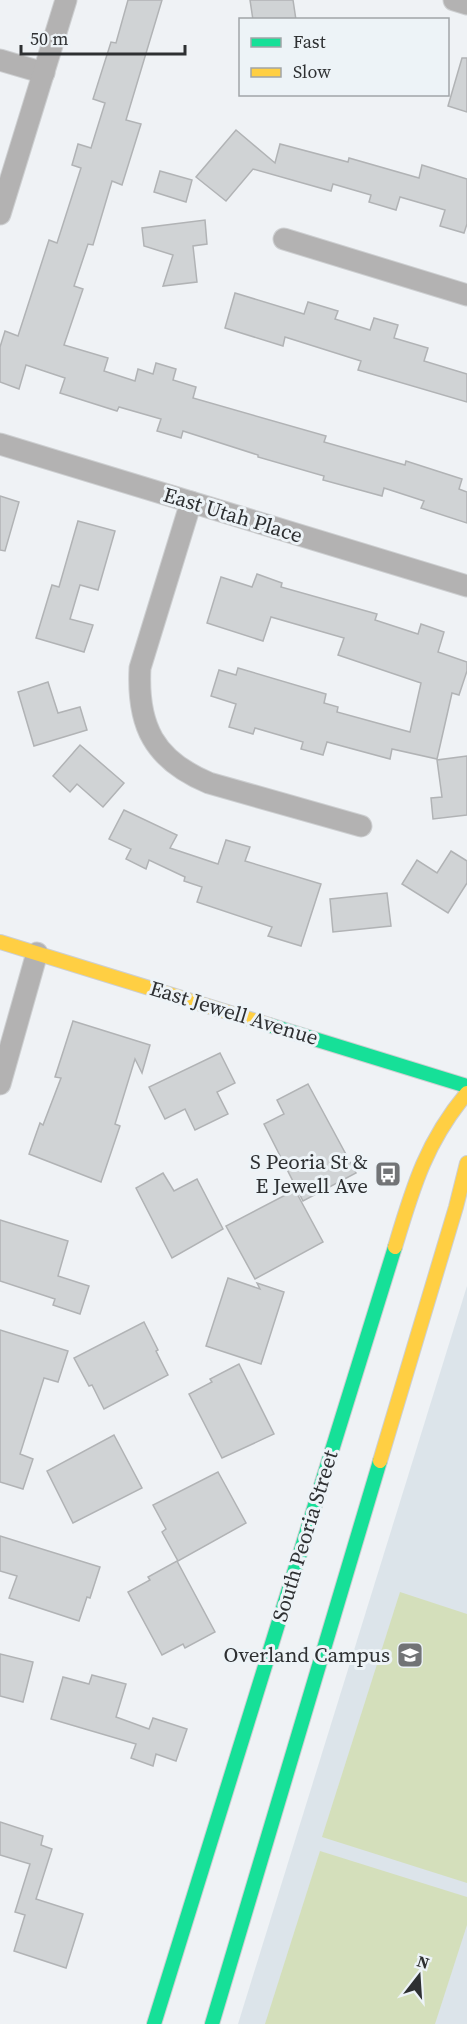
<svg xmlns="http://www.w3.org/2000/svg" width="467" height="2024" font-family="'Source Serif 4',serif">
  <style>
    .built { fill: #dce4ea }
    .green { fill: #d4dfbb }
    .building { fill: #d0d3d5; stroke: #b1b3b5; stroke-width: 1.5 }
    .lines { fill: none; stroke-linecap: round; stroke-linejoin: round }
    .street-casing { stroke: #cdcfd1; stroke-width: 23 }
    .fast-casing { stroke: #cdcfd1; stroke-width: 16 }
    .slow-casing { stroke: #cdcfd1; stroke-width: 16 }
    .street { stroke: #b3b2b2; stroke-width: 21 }
    .fast { stroke: #16e098; stroke-width: 14 }
    .slow { stroke: #ffcf43; stroke-width: 14 }
    .labels { text-anchor: middle; stroke-width: 6; stroke-linejoin: round; paint-order: stroke }
    .street-label { font-size: 21px; fill: #2e3032; stroke: #edf3f7 }
    .poi-label { font-size: 21px; fill: #2e3032; stroke: #edf3f7; text-anchor: end }
  </style>
  <rect width="100%" height="100%" fill="#eff2f5"/>
  <polygon class="built" points="467,1286 467,2024 238,2024"/>
  <g class="green">
    <polygon points="400,1592 467,1614 467,1883 322,1837"/>
    <polygon points="320,1851 467,1897 467,1925 435,2024 265,2024"/>
  </g>
  <g class="building">
    <polygon points="128,0 162,0 126,120 141,124 122,185 112,181 93,245 88,244 74,286 83,289 64,345 108,358 104,371 135,381 138,369 153,374 156,363 176,369 173,380 196,387 193,398 326,436 324,442 405,465 406,461 462,479 459,489 467,492 467,523 421,508 424,501 384,488 382,496 323,480 324,476 258,457 258,455 183,431 181,438 157,431 161,419 119,407 117,411 60,393 65,378 26,365 19,389 0,382 0,347 5,331 18,336 49,240 57,243 81,168 72,165 78,144 91,148 105,103 93,99 111,42 116,43"/>
    <polygon points="250,0 293,0 296,20 253,20"/>
    <polygon points="462,58 467,58 467,112 448,106"/>
    <polygon points="236,130 275,163 280,144 348,162 349,158 419,178 422,165 467,179 467,224 464,233 440,226 445,210 400,197 396,210 369,202 371,195 333,184 331,191 253,169 226,201 196,177"/>
    <polygon points="160,171 192,180 186,202 154,192"/>
    <polygon points="205,220 207,244 193,246 197,282 163,286 173,255 144,246 142,228"/>
    <polygon points="235,293 304,314 308,302 338,311 335,319 370,330 374,318 398,325 394,338 428,348 424,361 467,374 467,402 358,370 361,361 285,337 283,346 225,328"/>
    <polygon points="0,496 19,502 5,551 0,550"/>
    <polygon points="78,521 115,531 98,590 80,585 70,619 93,625 84,652 36,638 52,585 59,587"/>
    <polygon points="257,574 282,583 281,587 377,614 375,620 418,634 421,624 444,632 438,652 467,662 467,671 459,695 452,693 437,759 392,749 390,759 327,742 323,755 301,749 303,742 255,728 253,734 229,727 236,704 211,696 219,670 236,675 238,668 326,694 324,703 338,707 337,712 410,732 421,683 338,655 344,638 271,617 263,641 207,623 221,577 252,587"/>
    <polygon points="48,682 58,713 80,707 87,730 34,746 18,692"/>
    <polygon points="80,745 124,783 103,807 77,784 70,792 53,776"/>
    <polygon points="467,756 467,815 433,819 431,798 442,797 437,760"/>
    <polygon points="124,810 177,835 170,848 218,864 226,840 250,847 245,861 321,884 301,946 268,936 272,927 197,902 202,887 184,881 185,877 149,860 146,869 126,859 131,849 109,839"/>
    <polygon points="451,851 467,861 467,883 448,913 402,884 417,860 437,873"/>
    <polygon points="387,893 391,926 333,932 330,899"/>
    <polygon points="73,1021 150,1045 142,1073 135,1059 115,1124 120,1126 101,1182 29,1154 40,1123 43,1125 61,1078 55,1077"/>
    <polygon points="220,1053 235,1083 217,1092 228,1114 195,1130 185,1109 165,1119 149,1087"/>
    <polygon points="308,1084 356,1173 303,1201 264,1124 284,1114 277,1100"/>
    <polygon points="163,1173 174,1191 197,1179 223,1229 172,1258 136,1188"/>
    <polygon points="295,1190 323,1242 255,1279 226,1226"/>
    <polygon points="0,1220 68,1241 58,1276 89,1286 80,1314 53,1305 55,1299 0,1281"/>
    <polygon points="228,1278 260,1289 257,1283 284,1292 261,1364 206,1346"/>
    <polygon points="144,1322 158,1350 156,1351 168,1375 104,1409 92,1385 89,1386 74,1358"/>
    <polygon points="0,1330 68,1351 58,1382 44,1378 20,1454 33,1459 23,1489 0,1482"/>
    <polygon points="239,1364 274,1434 222,1458 189,1394 212,1382 210,1379"/>
    <polygon points="114,1435 142,1488 73,1523 47,1471"/>
    <polygon points="218,1472 246,1523 178,1561 162,1532 166,1529 153,1505"/>
    <polygon points="0,1536 100,1567 90,1598 87,1597 79,1621 9,1598 17,1576 0,1571"/>
    <polygon points="177,1561 215,1632 185,1648 183,1644 162,1655 128,1592 150,1580 148,1577"/>
    <polygon points="0,1654 33,1662 23,1702 0,1696"/>
    <polygon points="92,1675 126,1684 116,1717 149,1729 153,1718 187,1729 176,1761 156,1754 153,1766 131,1758 136,1744 51,1719 63,1677 89,1684"/>
    <polygon points="0,1822 43,1836 41,1845 52,1849 36,1899 83,1914 66,1968 14,1951 25,1915 15,1912 30,1864 0,1855"/>
  </g>
  <g class="lines">
    <defs>
      <g id="street">
        <polyline points="454,0 467,4"/>
        <polyline points="0,60 44,73"/>
        <polyline points="0,214 66,0"/>
        <polyline points="284,239 467,295"/>
        <polyline points="0,444 467,586"/>
        <path d="M191 502 140 668C137 726 154 760 209 783L361 826"/>
        <polyline points="0,1084 37,953"/>
      </g>
      <g id="fast">
        <polyline points="269,1025 467,1086"/>
        <polyline points="154,2024 395,1247"/>
        <polyline points="212,2024 380,1461"/>
      </g>
      <g id="slow">
        <polyline points="0,942 269,1025"/>
        <path d="M395 1247C413 1187 426 1142 467 1093"/>
        <polyline points="380,1461 456,1207 467,1163"/>
      </g>
    </defs>
    <use href="#street" class="street-casing"/>
    <use href="#fast" class="fast-casing"/>
    <use href="#slow" class="slow-casing"/>
    <use href="#street" class="street"/>
    <use href="#fast" class="fast"/>
    <use href="#slow" class="slow"/>
  </g>
  <defs>
    <symbol id="bus-square" viewBox="-11 -11 22 22"><rect x="-9" y="-9" width="18" height="18" rx="4" fill="#727476" stroke="#edf3f7"/><path d="M-5-6H5V4H4V6H2V4H-2V6H-4V4H-5ZM-3.5-4V0h7V-4ZM-3.5 1.2v1.5H-2V1.2ZM2 1.2v1.5H3.5V1.2Z" fill="#fff"/></symbol>
    <symbol id="school-square" viewBox="-11 -11 22 22"><rect x="-9" y="-9" width="18" height="18" rx="4" fill="#727476" stroke="#edf3f7"/><path d="M0-5L7-2L0 1L-7-2ZM-4 1L0 2.5L4 1V4Q0 6-4 4Z" fill="#fff"/></symbol>
  </defs>
  <g fill-rule="evenodd">
    <use href="#bus-square" x="373" y="1159" width="30" height="30"/>
    <use href="#school-square" x="395" y="1640" width="30" height="30"/>
  </g>
  <g class="labels">
    <g class="street-label">
      <text transform="translate(233 515) rotate(17)" y="7">East Utah Place</text>
      <text transform="translate(234 1013) rotate(17)" y="7">East Jewell Avenue</text>
      <text transform="translate(305 1536) rotate(-73)" y="7">South Peoria Street</text>
    </g>
    <g class="poi-label">
      <text x="368" y="1169">S Peoria St &amp;<tspan x="368" dy="24">E Jewell Ave</tspan></text>
      <text x="390" y="1662">Overland Campus</text>
    </g>
  </g>
  <rect x="239" y="18" width="210" height="78" fill="#edf3f7" stroke="#a1a5a8" stroke-width="1.5"/>
  <rect x="251" y="38" width="30" height="9" fill="#16e098" stroke="#a1a5a8" stroke-width="1.5"/>
  <text x="293" y="48" font-size="18" fill="#2e3032">Fast</text>
  <rect x="251" y="68" width="30" height="9" fill="#ffcf43" stroke="#a1a5a8" stroke-width="1.5"/>
  <text x="293" y="78" font-size="18" fill="#2e3032">Slow</text>
  <g transform="translate(419 1976) rotate(17)" stroke="#edf3f7" stroke-width="4.5" paint-order="stroke">
  <path d="M0-4.5L10 22L0 15L-10 22Z" fill="#2e3032"/>
  <text y="-9" font-size="16" font-weight="bold" text-anchor="middle" fill="#2e3032">N</text>
  </g>
  <path d="M21 45v9h164v-9" fill="none" stroke="#2e3032" stroke-width="3"/>
  <text x="30" y="45" font-size="18" fill="#2e3032" stroke="#edf3f7" stroke-width="4.5" paint-order="stroke">50 m</text>
</svg>
